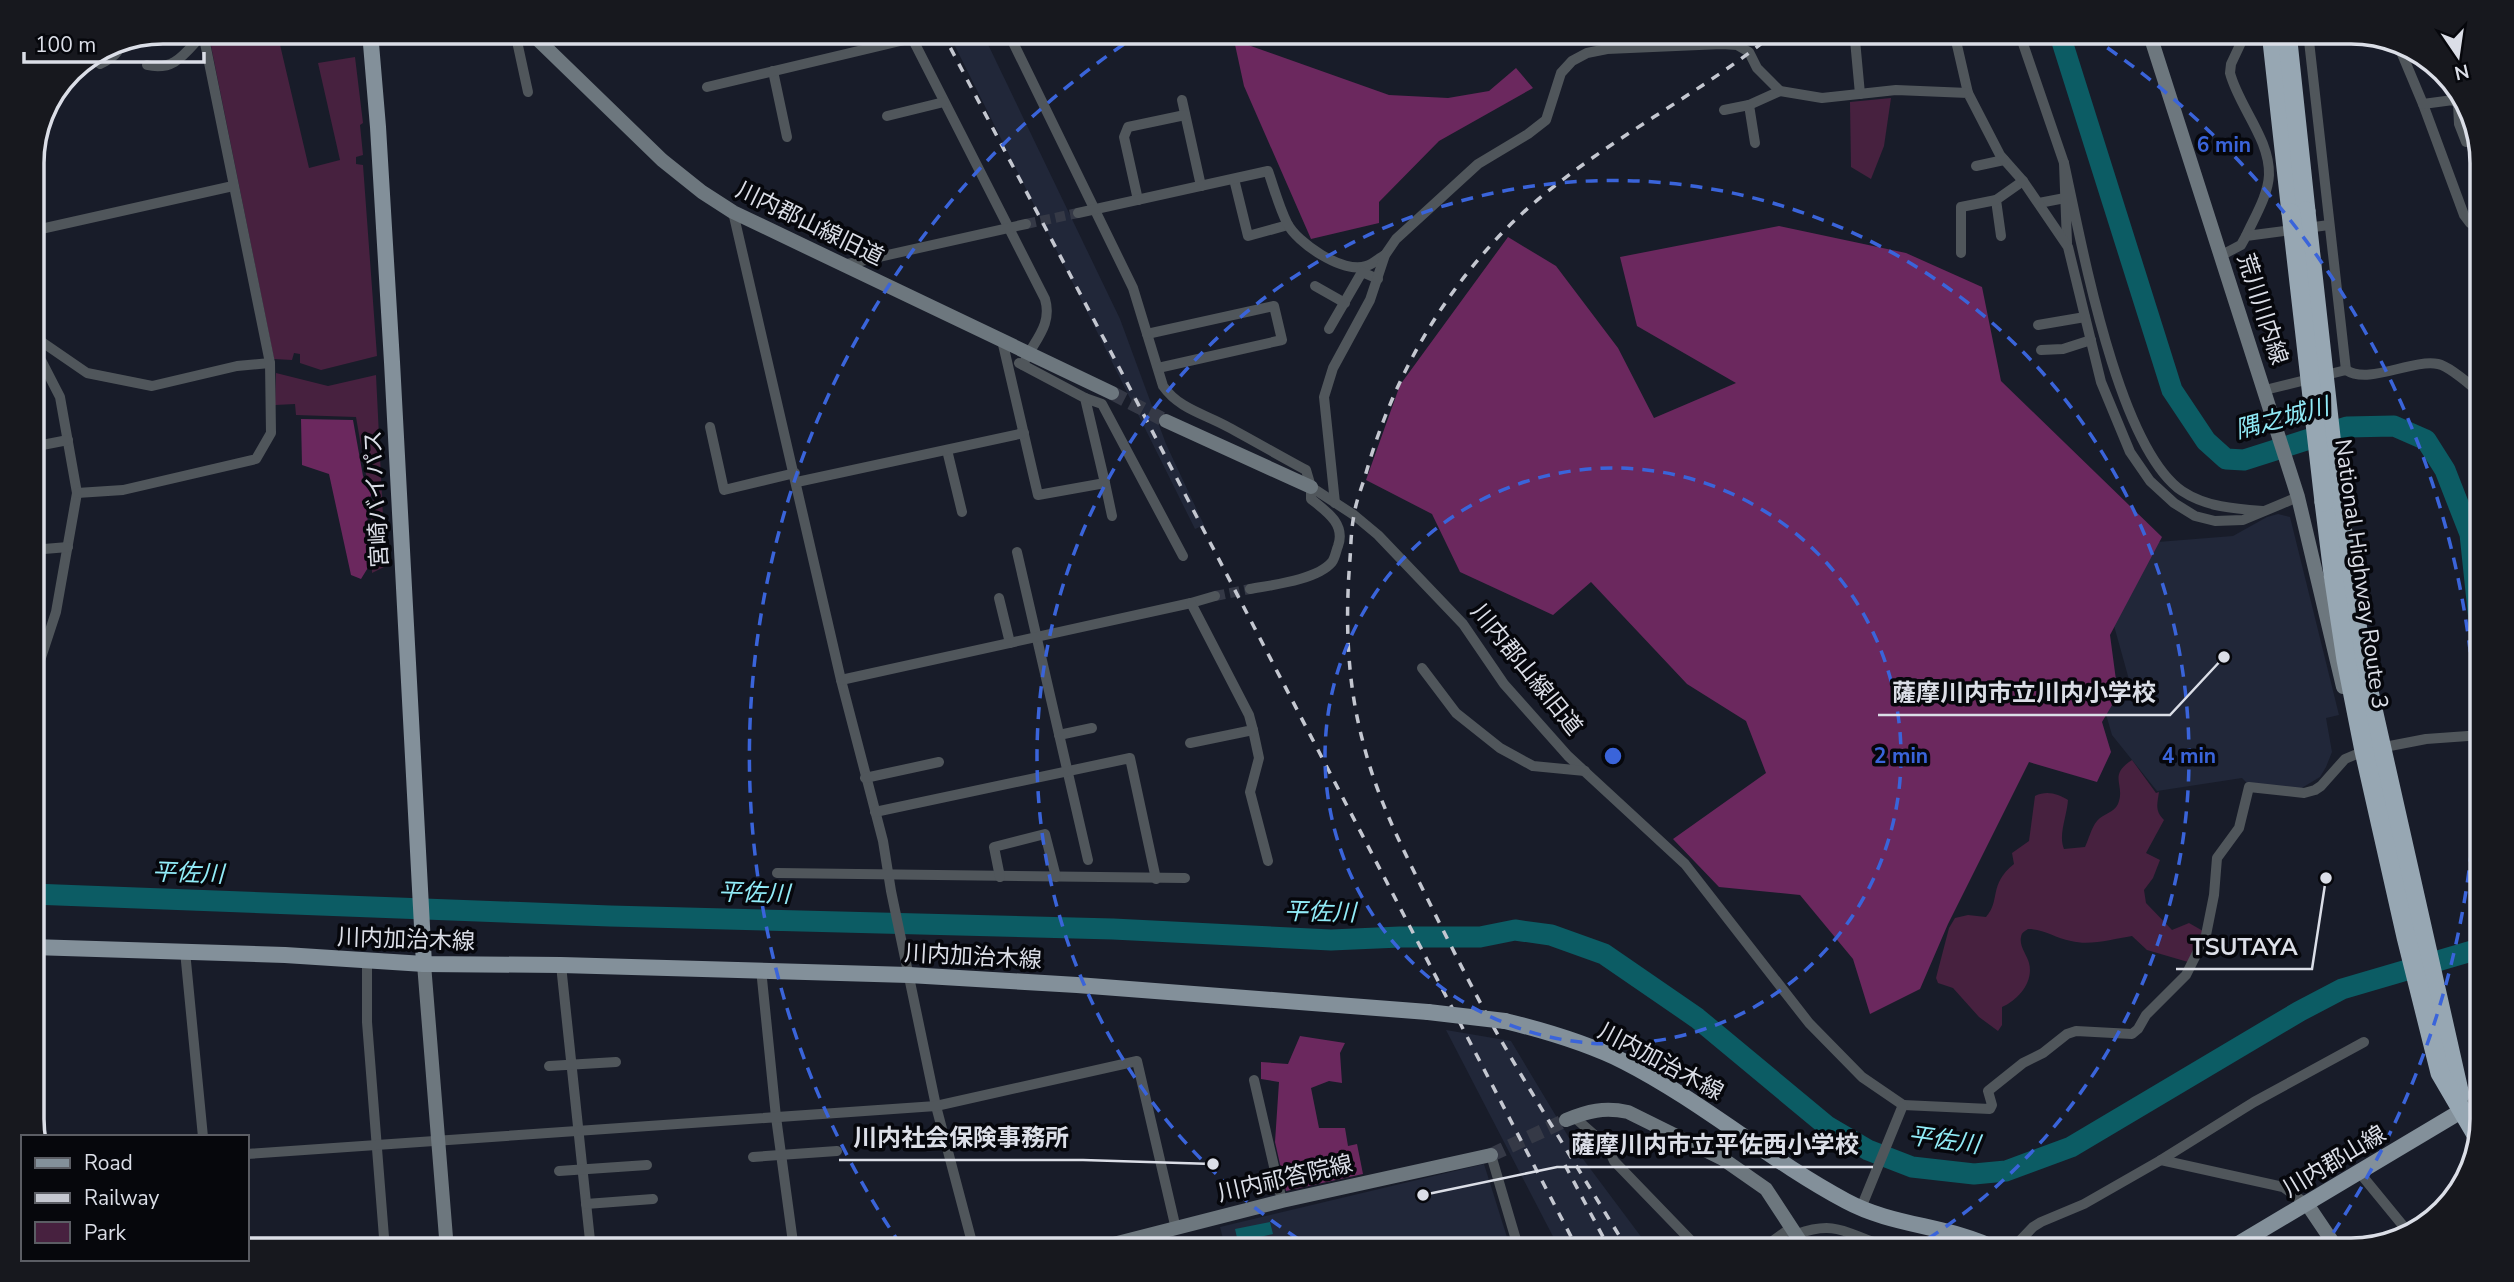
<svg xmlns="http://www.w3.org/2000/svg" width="2514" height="1282" font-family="'Nunito Sans','Noto Sans JP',sans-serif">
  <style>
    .built { fill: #212739 }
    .green { fill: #47213f }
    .forest { fill: #6b285e }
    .water { fill: #0c5c64 }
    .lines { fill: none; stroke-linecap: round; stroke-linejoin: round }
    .river { stroke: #0c5c64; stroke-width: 21 }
    .street-tunnel { stroke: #353946; stroke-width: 10; stroke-dasharray: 10 5; stroke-linecap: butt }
    .secondary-tunnel { stroke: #353946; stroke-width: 14; stroke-dasharray: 14 7; stroke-linecap: butt }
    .street { stroke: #50565b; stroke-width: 10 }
    .secondary { stroke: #6d777e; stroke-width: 14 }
    .primary { stroke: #83909a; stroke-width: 16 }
    .highway { stroke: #97a7b3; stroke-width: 19 }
    .rail { stroke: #c4c7d0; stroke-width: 3.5; stroke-dasharray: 9 9; stroke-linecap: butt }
    .primary-bridge { stroke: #83909a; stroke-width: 16 }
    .highway-bridge { stroke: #97a7b3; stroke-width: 19 }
    .ring { fill: none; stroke: #3a64da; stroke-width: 3.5; stroke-dasharray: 12 9 }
    .labels { text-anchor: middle; stroke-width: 7; stroke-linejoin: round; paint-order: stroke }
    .street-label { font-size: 23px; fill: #dbdee7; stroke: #06070c }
    .water-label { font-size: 24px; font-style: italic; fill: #91ecf8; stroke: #06070c }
    .rim { fill: none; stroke: #dbdee7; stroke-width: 3.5 }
    .centre { fill: #3a64da; stroke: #06070c; stroke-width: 3.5 }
    .ring-label { font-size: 21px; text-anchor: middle; font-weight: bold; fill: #3a64da; stroke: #06070c; stroke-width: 7; stroke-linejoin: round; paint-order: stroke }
    .leader { fill: none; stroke: #dbdee7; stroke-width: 2.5 }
    .callout-dot { fill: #dbdee7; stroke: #06070c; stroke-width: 2.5 }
    .callout-label { font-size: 24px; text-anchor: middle; font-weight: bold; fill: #dbdee7; stroke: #06070c; stroke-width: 7; stroke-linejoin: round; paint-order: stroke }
  </style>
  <rect width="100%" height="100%" fill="#181c29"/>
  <g class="built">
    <polygon points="948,32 982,32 1120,319 1166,444 1204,525 1195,529"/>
    <polygon points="2278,514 2290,517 2339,715 2326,718 2332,752 2326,767 2320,777 2300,789 2247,783 2242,778 2157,791 2112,735 2101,697 2123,692 2125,700 2139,697 2138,693 2133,694 2113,622 2145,543 2233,536 2267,517"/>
    <polygon points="1446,1030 1511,1041 1577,1151 1651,1250 1560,1250"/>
    <polygon points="1484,1164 1511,1250 1226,1250 1220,1227"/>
  </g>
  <g class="green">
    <polygon points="213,32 277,32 309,168 340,160 318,63 355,57 363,123 360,125 363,155 356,157 356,164 363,165 377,356 321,370 300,363 300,354 294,353 292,360 274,359 210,41"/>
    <polygon points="1891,98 1884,146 1871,179 1851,167 1850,102"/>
    <polygon points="276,373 328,386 376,375 383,517 380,517 380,529 384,530 386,566 372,573 371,505 377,491 366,475 356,417 296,415 295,404 275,405"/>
    <path d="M2132 760 2156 793 2159 792C2157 805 2155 811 2164 820L2146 853 2160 860 2153 878 2144 890 2146 903 2172 930 2189 923 2203 931 2188 962 2147 950 2132 936C2113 939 2090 946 2071 941 2055 938 2044 929 2028 929 2024 932 2022 932 2021 937 2019 946 2027 955 2029 963 2034 982 2018 1000 2002 1007V1025L1998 1031 1979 1017 1953 988 1938 983 1936 978 1949 928 1955 918 1968 915 1986 917C2001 900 1988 885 2014 864L2012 853 2029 841 2035 796C2047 790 2058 794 2068 800 2067 816 2058 835 2064 849L2085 847C2089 839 2091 828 2097 821 2102 814 2114 813 2118 804 2126 784 2107 776 2132 760Z"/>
  </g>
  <g class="forest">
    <polygon points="1234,40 1389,95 1448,98 1489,91 1516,68 1533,88 1439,141 1379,202 1379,223 1311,239 1244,86"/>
    <polygon points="1779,226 1906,253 1982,287 2001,381 2162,537 2110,635 2118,695 2102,722 2111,752 2097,782 2029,762 1948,924 1920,989 1870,1014 1853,959 1800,895 1719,887 1673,839 1766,773 1746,721 1687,684 1591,582 1553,615 1460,572 1432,514 1366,480 1400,385 1508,237 1556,266 1618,348 1654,418 1736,383 1637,326 1620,257"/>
    <polygon points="301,419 353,420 363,476 373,491 367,504 369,566 361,579 351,575 329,474 302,465"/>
    <polygon points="1300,1036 1345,1043 1340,1053 1342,1083 1329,1081 1311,1088 1319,1128 1345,1128 1348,1146 1357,1144 1363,1174 1286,1191 1275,1142 1279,1082 1261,1079 1261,1062 1288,1064"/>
  </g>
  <polygon class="water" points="1270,1222 1273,1234 1238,1242 1235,1229"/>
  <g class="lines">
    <g class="river">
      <polyline points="2059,32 2172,390 2206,441 2226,459 2244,460 2347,427 2394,426 2426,440 2445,470 2470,534 2482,649"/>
      <polyline points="32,894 610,916 1113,929 1331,940 1400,937 1480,937 1515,930 1551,935 1604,954 1697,1018 1827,1126 1868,1150 1912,1167 1974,1174 2006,1171 2071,1147 2300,1011 2342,989 2482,948"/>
    </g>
    <g class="street-tunnel">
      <polyline points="913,38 941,32"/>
      <polyline points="1026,224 1078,213"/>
      <polyline points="1215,596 1250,589"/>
    </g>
    <g class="secondary-tunnel">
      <polyline points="1112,393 1166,421"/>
      <polyline points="1491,1155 1566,1120"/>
    </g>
    <g class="street">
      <polyline points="515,32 528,92"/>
      <path d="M909 32 1045 299C1053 326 1033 341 1023 365"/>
      <path d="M1008 32 1133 288 1163 386C1179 409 1205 414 1228 427 1254 441 1280 456 1306 470L1311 487V499C1326 511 1346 524 1338 546 1336 551 1335 558 1332 562 1317 580 1272 585 1250 589"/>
      <polyline points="1954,32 1968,93"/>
      <polyline points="2019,32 2064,163"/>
      <polyline points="2308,32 2346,370"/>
      <polyline points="1855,40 1860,94"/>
      <polyline points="2397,42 2423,104 2464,215 2470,223 2482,229"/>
      <path d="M100 64C112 58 120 53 121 40"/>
      <path d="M147 65C176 72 186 51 205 32"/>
      <polyline points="773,71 787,137"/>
      <polyline points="707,87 913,38"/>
      <polyline points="1182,100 1201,186"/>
      <polyline points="2423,104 2453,100 2458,104 2459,124 2466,142"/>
      <polyline points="1749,105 1755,143"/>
      <polyline points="1724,110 1749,105 1780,91"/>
      <polyline points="887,116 944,102"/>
      <polyline points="1976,166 2004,160"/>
      <polyline points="1234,179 1248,236 1288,225"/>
      <polyline points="1138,200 1124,137 1128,127 1185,115"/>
      <polyline points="2039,203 2065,198"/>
      <polyline points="733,212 841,680 883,841 891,891 936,1106 974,1250"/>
      <path d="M1078 213 1268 171C1274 188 1279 207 1287 223 1297 243 1343 274 1366 266 1372 265 1379 258 1385 255"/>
      <polyline points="32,231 233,186"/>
      <polyline points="2001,236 1996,200 2023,181"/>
      <path d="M2246 236C2254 218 2268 196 2269 175 2270 139 2239 107 2230 73L2231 64 2246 32"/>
      <path d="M2067 243 2064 163C2081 240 2117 446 2182 491 2206 507 2235 509 2263 511"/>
      <polyline points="1961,253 1961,207 1996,200"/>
      <polyline points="2222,255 2241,245 2246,236 2329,225"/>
      <polyline points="843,265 1026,224"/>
      <polyline points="1315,286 1345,303"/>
      <polyline points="2038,325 2085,317"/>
      <polyline points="1329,329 1362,272 1378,279"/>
      <polyline points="1147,334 1274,306 1282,340 1158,368"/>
      <polyline points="32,340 39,340 87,373 152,386 237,366 270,363"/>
      <polyline points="1002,340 1038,495 1105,483 1112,516"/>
      <polyline points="32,349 42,362 60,397 77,493 56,612 32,685"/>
      <polyline points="2041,350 2063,349 2091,340"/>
      <polyline points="1019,363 1085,398 1105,483"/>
      <path d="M2265 390 2346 370C2369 385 2411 359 2438 364 2449 366 2473 387 2482 395"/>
      <polyline points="1085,398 1102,404 1183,556"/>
      <polyline points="710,427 724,490 795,473"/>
      <polyline points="32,447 68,440"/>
      <polyline points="947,450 962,512"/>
      <polyline points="797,482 1024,433"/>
      <polyline points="1311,487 1354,515 1378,535 1463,624 1504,684 1568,756 1685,864 1809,1023 1862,1077 1903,1105"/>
      <polyline points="77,493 123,490 256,459 271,433 270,363 204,38 205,32"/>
      <polyline points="1335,503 1324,397 1333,368 1370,300 1385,255 1396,239 1478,164 1528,134 1546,120 1561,73 1572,61 1587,53 1607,49 1722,44 1737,45 1749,52 1757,68 1780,91 1822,98 1896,90 1968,93 2000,155 2023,181 2068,247 2101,382 2130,452 2150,481 2174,503 2195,516 2215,521 2243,520 2298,497"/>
      <polyline points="32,550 68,547"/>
      <polyline points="1017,552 1088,860"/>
      <polyline points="999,598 1010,643"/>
      <polyline points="1422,668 1456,713 1500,748 1533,766 1585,771"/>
      <polyline points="841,680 1191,603 1215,596"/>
      <polyline points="1253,730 1259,758 1250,792 1268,861"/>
      <polyline points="1059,735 1092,728"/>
      <polyline points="1190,743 1253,730 1249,715 1191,603"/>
      <polyline points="865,778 939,762"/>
      <polyline points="875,812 1130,758 1156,879"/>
      <polyline points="777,873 1185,878"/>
      <polyline points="1000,877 994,847 1045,834 1056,877"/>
      <polyline points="185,951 203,1137"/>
      <polyline points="367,961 367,1022 385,1250"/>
      <polyline points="561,965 591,1250"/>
      <polyline points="761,969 776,1117 794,1250"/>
      <polyline points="549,1066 616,1062"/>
      <polyline points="1254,1080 1282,1201"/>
      <polyline points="1903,1105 1990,1109 1992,1105 1988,1091 2023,1063 2043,1053 2067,1034 2076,1031 2132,1034 2138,1029 2146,1015 2186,975 2206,935 2214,895 2217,858 2239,828 2249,787 2304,793 2315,790 2321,786 2345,759 2364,751 2426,739 2482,735"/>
      <polyline points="32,1109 35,1136"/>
      <polyline points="1574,1117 1607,1146 1614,1161 1700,1250"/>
      <polyline points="247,1154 936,1106 1137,1061 1176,1229"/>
      <polyline points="1491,1155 1519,1250"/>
      <polyline points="753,1157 837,1151"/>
      <polyline points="2161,1160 2283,1187 2307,1204"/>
      <polyline points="559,1171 647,1165"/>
      <polyline points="2359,1172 2409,1233"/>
      <polyline points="586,1204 653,1199"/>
      <polyline points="1861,1208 1903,1105"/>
      <path d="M1797 1234C1839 1219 1848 1236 1886 1246 1902 1250 1919 1247 1935 1250"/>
      <polyline points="795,1250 856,1245"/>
      <polyline points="1760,1250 1792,1227"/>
      <polyline points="2011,1250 2033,1227 2041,1222 2084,1204 2161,1160 2254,1102 2364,1042"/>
    </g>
    <g class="secondary">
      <polyline points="530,32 662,160 702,192 733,212 1112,393"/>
      <polyline points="2149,32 2298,497 2343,687"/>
      <polyline points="1166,421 1311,487"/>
      <polyline points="424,964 447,1250"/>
      <polyline points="2463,1110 2482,1098"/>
      <path d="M1566 1120C1588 1111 1604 1107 1628 1112L1723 1159 1766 1189 1806 1250"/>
      <polyline points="2307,1204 2338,1250"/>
      <polyline points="1090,1250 1282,1201 1491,1155"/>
    </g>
    <g class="primary">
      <polyline points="370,32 378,127 392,362 424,964"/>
      <polyline points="32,947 285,955 424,964 561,965 909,975 1077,985 1428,1012"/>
      <path d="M1505 1021C1546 1031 1587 1043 1625 1062 1703 1102 1769 1160 1846 1201 1894 1227 1950 1225 1998 1250"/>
      <polyline points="2228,1250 2463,1110"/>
    </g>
    <g class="highway">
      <polyline points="2271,32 2291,213"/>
      <polyline points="2287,32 2306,211"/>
      <polyline points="2338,500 2364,669 2460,1095"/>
      <polyline points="2324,502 2333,574 2346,660 2364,751 2406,937 2440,1073 2478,1138"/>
    </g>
    <g class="rail">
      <polyline points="942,32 1122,373 1578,1250"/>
      <polyline points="1565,1165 1610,1250"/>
      <path d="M1628 1250C1586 1181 1543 1113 1502 1042 1478 1000 1456 956 1434 912 1407 857 1378 803 1363 742 1347 683 1345 620 1350 559 1351 545 1351 530 1354 515 1356 501 1362 487 1366 473 1392 382 1437 301 1503 232 1582 151 1689 103 1776 32"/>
    </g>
    <polyline class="primary-bridge" points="1428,1012 1505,1021"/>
    <g class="highway-bridge">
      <polyline points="2306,211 2338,500"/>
      <polyline points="2291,213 2324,502"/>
    </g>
  </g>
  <g class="ring">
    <circle cx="1613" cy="756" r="288"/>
    <path d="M1316 1250A576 576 0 1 1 1910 1250"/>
    <path d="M901 1245A864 864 0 0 1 1136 36M2090 36A864 864 0 0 1 2325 1245"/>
  </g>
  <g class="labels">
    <g class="street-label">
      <text transform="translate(810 223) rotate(26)" y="8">川内郡山線旧道</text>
      <text transform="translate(2263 309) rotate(72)" y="8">荒川川内線</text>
      <text transform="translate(376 499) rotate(-93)" y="8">宮崎バイパス</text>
      <text transform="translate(2362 574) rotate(82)" y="8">National Highway Route 3</text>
      <text transform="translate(1527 669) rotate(51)" y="8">川内郡山線旧道</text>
      <text transform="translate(406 939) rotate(2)" y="8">川内加治木線</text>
      <text transform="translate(973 956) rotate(3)" y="8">川内加治木線</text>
      <text transform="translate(1661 1061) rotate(28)" y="8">川内加治木線</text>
      <text transform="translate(2334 1161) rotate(-31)" y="8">川内郡山線</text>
      <text transform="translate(1285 1178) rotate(-13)" y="8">川内祁答院線</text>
    </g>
    <g class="water-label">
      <text transform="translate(2282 418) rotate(-15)" y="8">隅之城川</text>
      <text transform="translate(188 873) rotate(2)" y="8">平佐川</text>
      <text transform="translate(754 893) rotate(2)" y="8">平佐川</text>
      <text transform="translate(1320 912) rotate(1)" y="8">平佐川</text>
      <text transform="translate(1944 1140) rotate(8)" y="8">平佐川</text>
    </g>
  </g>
  <path d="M0 0H2514V1282H0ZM163 44H2351A119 119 0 0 1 2470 163V1119A119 119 0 0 1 2351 1238H163A119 119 0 0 1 44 1119V163A119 119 0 0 1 163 44Z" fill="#17181e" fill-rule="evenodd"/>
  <path class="rim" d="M163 44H2351A119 119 0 0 1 2470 163V1119A119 119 0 0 1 2351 1238H163A119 119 0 0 1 44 1119V163A119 119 0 0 1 163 44Z"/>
  <circle cx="1613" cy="756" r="10" class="centre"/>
  <g class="ring-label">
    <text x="2224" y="152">6 min</text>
    <text x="1901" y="763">2 min</text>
    <text x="2189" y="763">4 min</text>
  </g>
  <path class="leader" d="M2224 657L2170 715H1878M2326 878L2312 969H2176M1213 1164L1083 1160H839M1423 1195L1557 1167H1873"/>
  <g class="callout-dot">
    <circle cx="2224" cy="657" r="7"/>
    <circle cx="2326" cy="878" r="7"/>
    <circle cx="1213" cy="1164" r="7"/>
    <circle cx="1423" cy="1195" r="7"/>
  </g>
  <g class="callout-label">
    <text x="2024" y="701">薩摩川内市立川内小学校</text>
    <text x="2244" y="955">TSUTAYA</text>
    <text x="961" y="1146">川内社会保険事務所</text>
    <text x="1715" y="1153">薩摩川内市立平佐西小学校</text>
  </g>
  <rect x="21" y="1135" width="228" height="126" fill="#06070c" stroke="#5b5d64" stroke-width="2"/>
  <rect x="35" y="1158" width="35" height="10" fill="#83909a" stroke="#5b5d64" stroke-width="2"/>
  <text x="84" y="1170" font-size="21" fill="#dbdee7">Road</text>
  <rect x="35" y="1193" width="35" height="10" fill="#c4c7d0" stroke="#5b5d64" stroke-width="2"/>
  <text x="84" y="1205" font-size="21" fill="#dbdee7">Railway</text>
  <rect x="35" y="1222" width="35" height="21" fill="#47213f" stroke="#5b5d64" stroke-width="2"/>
  <text x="84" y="1240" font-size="21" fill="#dbdee7">Park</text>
  <g transform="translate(2458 56) rotate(167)" stroke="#06070c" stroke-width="5" paint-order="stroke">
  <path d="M0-5L12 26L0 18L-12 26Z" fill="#dbdee7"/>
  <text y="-10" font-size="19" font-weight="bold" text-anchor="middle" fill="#dbdee7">N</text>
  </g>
  <path d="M24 52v10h180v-10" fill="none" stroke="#dbdee7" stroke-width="3.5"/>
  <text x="35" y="52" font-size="21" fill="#dbdee7" stroke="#06070c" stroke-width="5" paint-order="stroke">100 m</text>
</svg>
